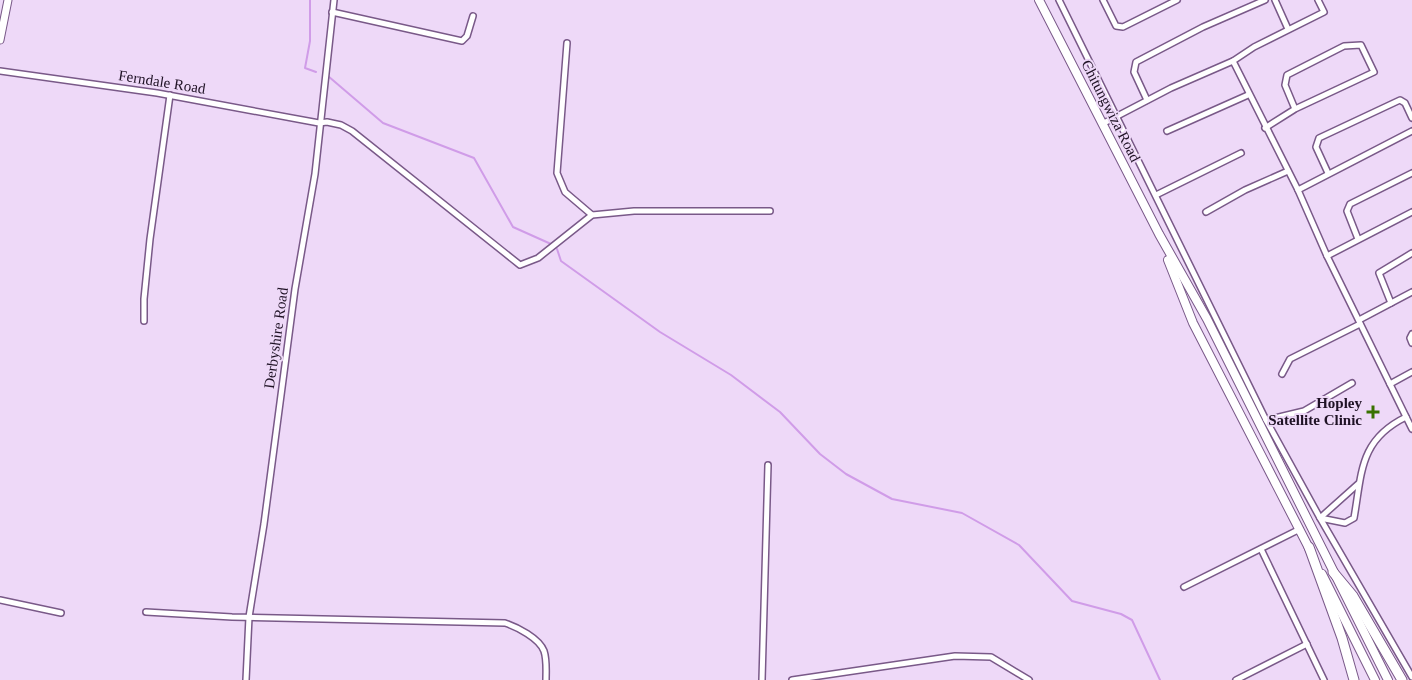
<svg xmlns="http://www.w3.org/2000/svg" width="1412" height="680" font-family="'Times New Roman',serif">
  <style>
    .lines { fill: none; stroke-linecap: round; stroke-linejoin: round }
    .stream { stroke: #d09ce8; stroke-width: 2 }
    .minor-casing { stroke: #795988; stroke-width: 8 }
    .secondary-casing { stroke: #795988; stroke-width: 9 }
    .primary-casing { stroke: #795988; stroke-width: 10 }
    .trunk-casing { stroke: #795988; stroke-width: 11 }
    .minor { stroke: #fff; stroke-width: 5 }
    .secondary { stroke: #fff; stroke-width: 7 }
    .primary { stroke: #fff; stroke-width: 8 }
    .trunk { stroke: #fff; stroke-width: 9 }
    .poi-dot { fill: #397100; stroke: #eed9f8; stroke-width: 2 }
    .labels { text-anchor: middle; stroke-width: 4; stroke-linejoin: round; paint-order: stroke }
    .street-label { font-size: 15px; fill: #1f1225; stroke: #eed9f8 }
    .poi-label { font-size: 15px; font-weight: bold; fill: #1f1225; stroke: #eed9f8; text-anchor: end }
  </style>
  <rect width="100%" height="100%" fill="#eed9f8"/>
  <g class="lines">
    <g class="stream">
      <polyline points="310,0 310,41 305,68 316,72"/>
      <polyline points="328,76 383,123 474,158 513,227 551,244"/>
      <polyline points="557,249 561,261 660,332 731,375 780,412 820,454 846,474 892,499 962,513 1019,545 1072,601 1121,614 1132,620 1160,680"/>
    </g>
    <defs>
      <g id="minor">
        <path d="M1059 0 1266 420 1320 518 1345 523 1354 518C1362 473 1359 440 1406 417"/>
        <polyline points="1103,0 1116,26 1123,27 1177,0"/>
        <polyline points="1275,0 1288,29"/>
        <polyline points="332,12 462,41 467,36 473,16"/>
        <polyline points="567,43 557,173 565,192 592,215"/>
        <polyline points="1233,61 1298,190 1327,256 1412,429"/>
        <polyline points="0,71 157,93 319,123 327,122 341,125 352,131 520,265 538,258 592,215 634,211 770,211"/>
        <polyline points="1147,100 1134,72 1136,62 1203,27 1265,0"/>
        <polyline points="1102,124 1171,88 1233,61 1254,47 1324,12 1318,0"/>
        <polyline points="1265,128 1295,109 1374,72 1361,45 1344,46 1287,75 1285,85 1295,109"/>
        <polyline points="1167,131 1248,95"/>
        <polyline points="1328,173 1316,147 1319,138 1400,100 1405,103 1412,118"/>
        <polyline points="1298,190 1412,131"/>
        <polyline points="1156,195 1241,153"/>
        <polyline points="1206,212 1245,190 1288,171"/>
        <polyline points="1358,239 1347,211 1350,204 1412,173"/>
        <polyline points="1327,256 1412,212"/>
        <polyline points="1391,303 1379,273 1412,253"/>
        <polyline points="1359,320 1412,292"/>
        <polyline points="144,321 144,299 150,239 170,95"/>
        <polyline points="1412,334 1410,338 1412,343"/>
        <polyline points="1282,374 1290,359 1360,324"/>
        <polyline points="1390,384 1412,372"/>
        <polyline points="1266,420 1304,411 1352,383"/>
        <polyline points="1358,484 1320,518 1412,677"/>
        <polyline points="1261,549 1324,680"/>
        <polyline points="1184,587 1300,529"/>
        <polyline points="0,600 61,613"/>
        <path d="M146 612 232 617 505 623C517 627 539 638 544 651 547 660 546 671 546 680"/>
        <polyline points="246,680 249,617 264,524 295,289 315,174 334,0"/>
        <polyline points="762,680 768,465"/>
        <polyline points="792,680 955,656 991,657 1029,680"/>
        <polyline points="1236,680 1307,644"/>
      </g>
      <polyline id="secondary" points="0,40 8,0"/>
      <g id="primary">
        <polyline points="1039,0 1159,234 1207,319 1388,680"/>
        <polyline points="1168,260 1193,323 1311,552"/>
        <polyline points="1322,574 1375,680"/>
      </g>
      <g id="trunk">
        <polyline points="1309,547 1342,638 1354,680"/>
        <polyline points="1333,572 1353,596 1402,680"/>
      </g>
    </defs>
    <use href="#minor" class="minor-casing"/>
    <use href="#secondary" class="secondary-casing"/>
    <use href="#primary" class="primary-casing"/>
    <use href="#trunk" class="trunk-casing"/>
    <use href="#minor" class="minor"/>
    <use href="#secondary" class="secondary"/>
    <use href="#primary" class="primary"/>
    <use href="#trunk" class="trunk"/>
  </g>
  <path class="poi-dot" d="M1370.5 404.5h5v5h5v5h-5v5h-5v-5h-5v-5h5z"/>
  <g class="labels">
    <g class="street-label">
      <text transform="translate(162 82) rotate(9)" y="5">Ferndale Road</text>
      <text transform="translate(1111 111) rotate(63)" y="5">Chitungwiza Road</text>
      <text transform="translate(276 338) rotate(-82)" y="5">Derbyshire Road</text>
    </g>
    <g class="poi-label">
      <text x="1362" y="408">Hopley<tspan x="1362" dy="17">Satellite Clinic</tspan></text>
    </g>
  </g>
</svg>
